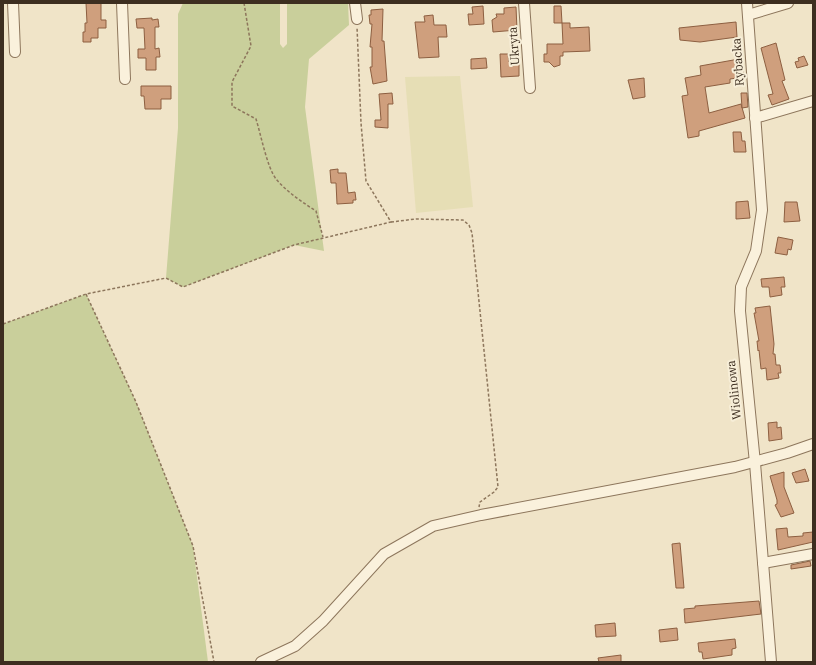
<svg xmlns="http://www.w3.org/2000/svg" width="816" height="665" font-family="'IBM Plex Serif',serif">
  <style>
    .farmland { fill: #e6deb5 }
    .green { fill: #c9cf9b }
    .building { fill: #cf9f7d; stroke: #8d5f41 }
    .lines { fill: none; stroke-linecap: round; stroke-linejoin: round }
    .minor-casing { stroke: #8d765c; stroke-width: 12 }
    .path { stroke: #8d765c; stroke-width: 1.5; stroke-dasharray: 3 2; stroke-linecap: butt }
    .minor { stroke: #faf1dc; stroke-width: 10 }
    .labels { text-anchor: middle; stroke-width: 4; stroke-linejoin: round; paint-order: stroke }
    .street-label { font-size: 12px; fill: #3d2e20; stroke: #f7eed8 }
  </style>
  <rect width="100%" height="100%" fill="#f0e4c8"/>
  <polygon class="farmland" points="460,76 473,207 416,213 405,77"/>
  <g class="green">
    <polygon points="183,3 280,3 280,44 283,48 287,44 287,3 348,3 349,25 309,59 305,107 324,251 294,245 183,287 166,278 178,128 178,14"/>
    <polygon points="86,294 136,402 193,546 208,662 3,662 3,324"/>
  </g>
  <g class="building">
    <polygon points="86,3 101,3 101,20 106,20 106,28 98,28 98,38 91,38 91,42 83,42 83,32 85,32 85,23 87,23"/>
    <polygon points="483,6 484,24 469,25 468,14 473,14 472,7"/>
    <polygon points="554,6 561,6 562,23 554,23"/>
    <polygon points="516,7 517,30 493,32 492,20 497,17 496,14 504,14 504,8"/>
    <polygon points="383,9 382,41 384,41 387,81 373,84 370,67 372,67 372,47 370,47 372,24 370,24 369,15 371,15 371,10"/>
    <polygon points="433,15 434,25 446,25 447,37 438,37 439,57 419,58 415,22 425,22 424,16"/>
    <polygon points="152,18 152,20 158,19 159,27 155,27 155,49 159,48 160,57 156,57 156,70 146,70 146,58 138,58 138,49 145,49 144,28 137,28 136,19"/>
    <polygon points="736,22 737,37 700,42 680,40 679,28"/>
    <polygon points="562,23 570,23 570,28 589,27 590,51 563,52 563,56 560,56 560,65 554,67 549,62 544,62 544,54 547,54 547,44 563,44"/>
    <polygon points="776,43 785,80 782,81 789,99 772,105 768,95 773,94 761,48"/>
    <polygon points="500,54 508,54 509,62 519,62 519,76 501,77"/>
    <polygon points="804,56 808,65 797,68 795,62 799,61 798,58"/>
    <polygon points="486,58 487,68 471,69 471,59"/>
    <polygon points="739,59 741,70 743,70 744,77 730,79 730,83 705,87 709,113 741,104 745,118 699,131 699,136 688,138 682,96 688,95 685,78 701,75 700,66"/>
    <polygon points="644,78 645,97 633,99 628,80"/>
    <polygon points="141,86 171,86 171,99 161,99 161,109 145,109 144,96 141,96"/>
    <polygon points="392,93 393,104 388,104 388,128 375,127 375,120 381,120 379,94"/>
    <polygon points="741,93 747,93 748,107 742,108"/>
    <polygon points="733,132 741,132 742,141 745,141 746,152 734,152"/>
    <polygon points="338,169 338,173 346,173 348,193 355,192 356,200 353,200 353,203 337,204 336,183 331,183 330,170"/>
    <polygon points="748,201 750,218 736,219 736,202"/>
    <polygon points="785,202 797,202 800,221 784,222"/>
    <polygon points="778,237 793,240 791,250 788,249 787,255 775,253"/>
    <polygon points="784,277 785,287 781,287 782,295 770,297 769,287 762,287 761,279"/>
    <polygon points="770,306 774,344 773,354 775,354 776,365 780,365 781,373 778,373 779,378 767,380 766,368 761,369 759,350 758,351 757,341 759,341 754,313 756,313 755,308"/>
    <polygon points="777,422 777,428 781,427 782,439 769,441 768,423"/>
    <polygon points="805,469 809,481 796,483 792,473"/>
    <polygon points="784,472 784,487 794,513 781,517 775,505 777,504 777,500 770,476"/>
    <polygon points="787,528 788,537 803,536 803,533 813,532 813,542 778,550 776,529"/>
    <polygon points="680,543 684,588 676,588 672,544"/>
    <polygon points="810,561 811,566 791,569 791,565"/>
    <polygon points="759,601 761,614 685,623 684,609 695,608 695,606"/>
    <polygon points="615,623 616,636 596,637 595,625"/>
    <polygon points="677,628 678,640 660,642 659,630"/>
    <polygon points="735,639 736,648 732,649 732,655 703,659 702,652 699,652 698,643"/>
    <polygon points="621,655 621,662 599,662 598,658"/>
  </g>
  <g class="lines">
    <defs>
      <g id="minor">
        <polyline points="13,3 15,52"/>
        <polyline points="122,3 125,79"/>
        <polyline points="355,3 357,19"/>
        <polyline points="524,3 530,88"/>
        <polyline points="747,3 762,210 756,251 741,287 740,311 755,463 771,662"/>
        <polyline points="748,15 788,3"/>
        <polyline points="755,118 813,101"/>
        <polyline points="763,563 813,554"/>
        <polyline points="261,662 295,646 323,621 384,554 433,526 481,515 735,467 787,453 813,444"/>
      </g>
    </defs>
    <use href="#minor" class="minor-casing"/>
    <g class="path">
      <path d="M244 3 251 46 232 82V106L256 119C261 135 267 167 276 179 287 192 302 202 316 211L323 237"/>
      <polyline points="391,222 416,219 463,220 469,225 472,233 498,487 494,492 480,502 479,507"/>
      <polyline points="86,294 136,402 193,546 214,662"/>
      <polyline points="3,324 86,294 166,278 183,287 294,245 391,222 366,181 361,123 357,27"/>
    </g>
    <use href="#minor" class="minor"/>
  </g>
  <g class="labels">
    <g class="street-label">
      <text transform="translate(514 46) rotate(-94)" y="4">Ukryta</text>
      <text transform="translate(738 62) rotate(-94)" y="4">Rybacka</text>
      <text transform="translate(734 390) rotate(-96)" y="4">Wiolinowa</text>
    </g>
  </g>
  <rect width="816" height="665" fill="none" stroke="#3d2e20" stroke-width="8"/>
</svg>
